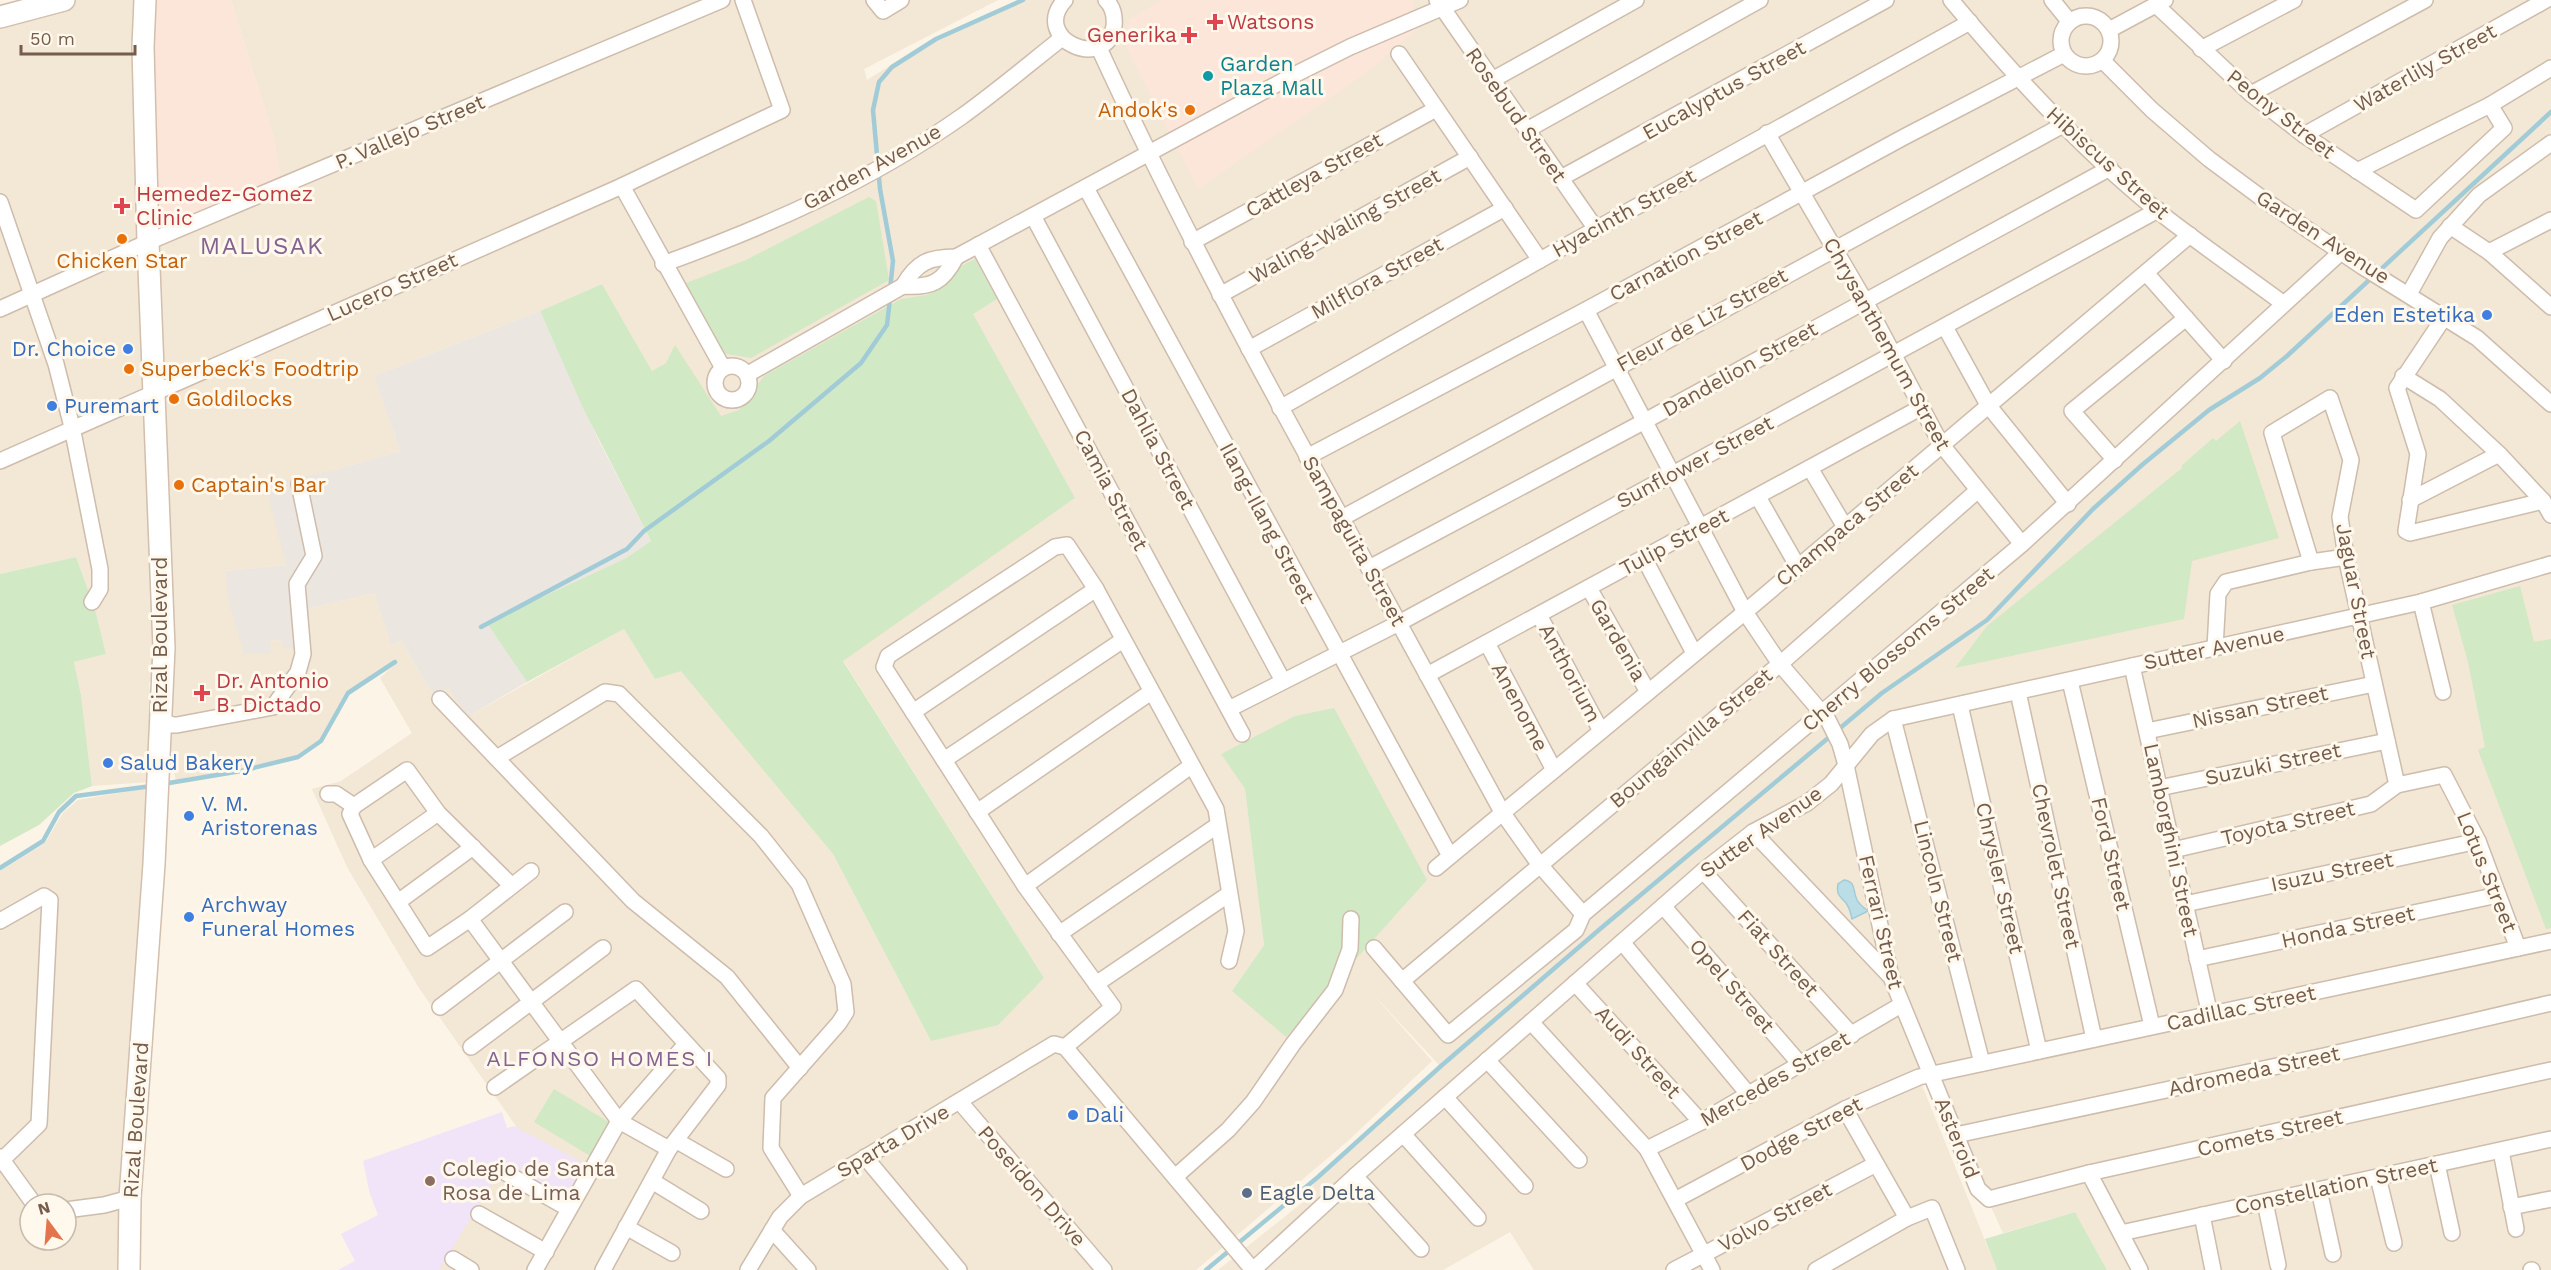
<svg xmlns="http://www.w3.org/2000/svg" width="2551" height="1270" font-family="'Work Sans',sans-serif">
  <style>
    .residential { fill: #f3e7d5; fill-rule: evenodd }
    .commercial { fill: #fce6da }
    .industrial { fill: #ece6e0 }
    .education { fill: #f1e3f8 }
    .green { fill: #d2e9c5 }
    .water { fill: #bbdde5; stroke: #a1ccd7; stroke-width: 1.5 }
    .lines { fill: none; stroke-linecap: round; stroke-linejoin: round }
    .stream { stroke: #a1ccd7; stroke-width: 4.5 }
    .street-casing { stroke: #cebcac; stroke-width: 18 }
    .secondary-casing { stroke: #d2bfad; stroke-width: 24 }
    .street { stroke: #fff; stroke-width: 15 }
    .secondary { stroke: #fff; stroke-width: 21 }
    .health-dot { fill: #e0444e; stroke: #fff8ec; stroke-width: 2 }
    .culture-dot { fill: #0f9aa8; stroke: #fff8ec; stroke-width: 2 }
    .food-dot { fill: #e8710a; stroke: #fff8ec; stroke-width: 2 }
    .shop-dot { fill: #3f7fe0; stroke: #fff8ec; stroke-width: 2 }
    .education-dot { fill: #8d6e63; stroke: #fff8ec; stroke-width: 2 }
    .service-dot { fill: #5c6f8a; stroke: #fff8ec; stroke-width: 2 }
    .labels { text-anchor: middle; stroke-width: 6; stroke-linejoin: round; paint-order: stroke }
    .health-label { font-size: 21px; fill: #be3a42; stroke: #fff8ec; text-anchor: start }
    .culture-label { font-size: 21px; fill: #0d838f; stroke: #fff8ec; text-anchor: start }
    .street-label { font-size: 21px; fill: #755c4b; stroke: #fff8ec }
    .food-label { font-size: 21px; fill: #c56008; stroke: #fff8ec; text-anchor: start }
    .shop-label { font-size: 21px; fill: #366cbe; stroke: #fff8ec; text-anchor: start }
    .education-label { font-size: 21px; fill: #785e54; stroke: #fff8ec; text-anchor: start }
    .service-label { font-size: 21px; fill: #4e5e75; stroke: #fff8ec; text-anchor: start }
    .neighbourhood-label { font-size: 22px; letter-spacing: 1.5px; fill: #846391; stroke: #fff8ec }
    .quarter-label { font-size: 24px; letter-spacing: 1.5px; fill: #846391; stroke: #fff8ec }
  </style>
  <rect width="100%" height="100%" fill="#fcf4e6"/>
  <g class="residential">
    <path d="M64 0H145L282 187 273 136 231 0H998L864 69 867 80 907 55 1020 0H2551V1270H2107L2075 1212 2003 1233 1937 1090 1919 1078 1997 1270H1534L1510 1232 1443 1270H1218L1303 1202 1318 1177 1441 1067 1371 992 1432 1061 1349 1140 1196 1270H350L518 1129 419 988 347 867 312 789 341 781 412 733 380 678 399 661 348 693 321 741 298 757 241 771 176 781 171 758 159 757 161 681 149 682 151 709 149 782 92 786 81 695 74 662 106 654 95 609 76 557 0 574V17ZM602 284 652 371 667 363 721 446 1075 498 843 660 1044 978 931 1041 833 854 681 670 655 679 624 629 467 717 449 687 433 695 401 641 391 645 374 593 296 612 282 641 271 640 225 571 286 565 332 471 400 451 374 376 540 311ZM1221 753 1427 880 1348 967 1232 991 1264 945 1245 789Z"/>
    <path d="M149 788 119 1270H0V871L45 843 63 813 78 800ZM30 1204H66V1240H30Z"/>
  </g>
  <g class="commercial">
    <polygon points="145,0 231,0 273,136 282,187 148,242"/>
    <polygon points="1161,0 1413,0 1416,30 1366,73 1198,189 1124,43 1130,19"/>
  </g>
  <polygon class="industrial" points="540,311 599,441 651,541 626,558 488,623 527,682 467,717 449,688 433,695 401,641 391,645 374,593 296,612 302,648 284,648 282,641 271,640 270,654 244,654 228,599 225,571 286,565 265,484 332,471 400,451 374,376"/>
  <polygon class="education" points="502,1112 507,1128 514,1126 585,1164 563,1203 501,1168 439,1270 338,1270 355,1261 341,1234 378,1215 370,1194 363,1161"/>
  <g class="green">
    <polygon points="869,197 876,201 889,280 751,358 721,353 681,285 746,260"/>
    <polygon points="975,259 997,299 973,314 1075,498 843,661 1044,978 998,1025 931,1041 833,854 681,671 655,679 624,629 527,682 487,623 626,558 651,541 584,410 540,311 602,284 652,371 666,363 675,345 721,416 739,410 764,376 901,299 927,295 948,283 961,266"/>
    <polygon points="2240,421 2279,538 2192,561 2184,619 1955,668 1987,626 2182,468 2181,466 2213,438 2216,441"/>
    <polygon points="76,557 95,609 106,654 74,662 81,695 92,786 74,793 39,825 0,846 0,574"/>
    <polygon points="2520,586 2534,642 2551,639 2551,928 2546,929 2478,750 2485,747 2468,662 2452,605"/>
    <polygon points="1334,708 1427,880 1286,1037 1232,991 1264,945 1245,789 1221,754 1295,716"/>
    <polygon points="554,1089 612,1124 592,1157 534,1122"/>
    <polygon points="2075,1212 2107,1270 1997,1270 1985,1239"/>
  </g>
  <path class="water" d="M1844 880C1857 882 1852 890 1857 900 1859 904 1864 908 1868 911L1852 919C1851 914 1849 907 1846 903 1840 896 1836 895 1838 884Z"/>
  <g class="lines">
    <g class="stream">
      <polyline points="890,290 893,261 880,189 873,110 879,82 892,67 936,39 1023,0"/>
      <polyline points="481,627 627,549 644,531 769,441 861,363 887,325 890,299"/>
      <polyline points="163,784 241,771 298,757 321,741 348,693 395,662"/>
      <polyline points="0,868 43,841 59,812 76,796 152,786"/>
      <polyline points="1206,1270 1318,1177 1441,1066 1600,929 1882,693 1987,620 2093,509 2142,465 2209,410 2260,378 2287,356 2551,112"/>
    </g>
    <defs>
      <g id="street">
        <polyline points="874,0 883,11 901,0"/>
        <path d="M1065 0C1029 39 1107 73 1114 26 1115 16 1113 7 1106 0"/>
        <polyline points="1437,0 1596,229"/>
        <path d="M1951 0C2014 76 2082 150 2159 212 2200 244 2242 273 2284 304"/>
        <polyline points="2052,0 2069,21"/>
        <polyline points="2156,5 2251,94 2304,135 2416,210 2504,128 2490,105"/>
        <circle cx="2086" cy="41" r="25"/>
        <polyline points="2109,30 2165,0"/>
        <path d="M1098 46C1172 207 1255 362 1341 517 1395 615 1448 714 1502 812L1539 864 1583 914"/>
        <polyline points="2201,49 2294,0"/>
        <polyline points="1399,54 1540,260"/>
        <polyline points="2103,61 2152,110 2209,159 2267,202 2363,267 2477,338 2551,404"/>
        <polyline points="1492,80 1636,0"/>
        <polyline points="2251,94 2425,0"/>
        <polyline points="1527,130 1760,0"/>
        <polyline points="1767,133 1865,301 1941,444 2022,544"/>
        <polyline points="2304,135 2546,0"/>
        <polyline points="2357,171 2490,105 2551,68"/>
        <polyline points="1561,178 1886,0"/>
        <polyline points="622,186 723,368"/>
        <polyline points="1086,188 1450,856"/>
        <polyline points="0,202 56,364 72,427 100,569 100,589 92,602"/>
        <polyline points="1033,216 1283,681"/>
        <polyline points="2450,226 2489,252 2551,307"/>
        <polyline points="1192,242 1436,109"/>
        <polyline points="978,245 1242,734"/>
        <polyline points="2489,252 2551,220"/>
        <path d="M663 264C768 226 870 181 961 117 996 92 1029 64 1062 38"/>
        <polyline points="2146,273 2224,361"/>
        <path d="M903 286C917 262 929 257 956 257L1292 76 1350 47 1460 0"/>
        <polyline points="2409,294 2440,238 2479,195 2551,143"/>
        <polyline points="1220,295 1470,157"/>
        <polyline points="0,309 148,242 722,0"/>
        <polyline points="1586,310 1745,612 1780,664 1828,720 1840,744 1846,765 1891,977 1978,1189 1989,1199 2089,1173 2551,1070"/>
        <polyline points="2445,316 2397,388 2418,454 2406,531 2410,533 2543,501"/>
        <polyline points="1945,327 1988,405 2068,504"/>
        <polyline points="1249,349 1505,208"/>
        <circle cx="732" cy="383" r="17"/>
        <path d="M748 374 903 286C932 288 943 282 956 257"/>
        <polyline points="2403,376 2440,399 2499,454 2543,501 2551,515"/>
        <polyline points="1280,408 1540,260 1970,22"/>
        <polyline points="1307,457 1586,310 1904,137 2064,54"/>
        <polyline points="2115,460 2072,411 2186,318"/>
        <polyline points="0,461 622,186 782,110 743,0"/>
        <polyline points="1810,468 1845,527"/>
        <polyline points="1758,497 1798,567"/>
        <polyline points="2410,500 2499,454"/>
        <polyline points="1342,518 2063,125"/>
        <polyline points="1644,558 1694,653"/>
        <polyline points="2311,562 2272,433 2330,398 2351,460 2340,517 2346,557 2397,785"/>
        <polyline points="1369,568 1645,421 2110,168"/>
        <polyline points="1589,588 1648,692"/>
        <polyline points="2421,602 2443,692"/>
        <polyline points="1539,615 1601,731"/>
        <polyline points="1487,643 1554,770"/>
        <polyline points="2215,648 2218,594 2226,582 2311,562 2346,557"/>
        <polyline points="2132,666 2210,1015"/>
        <polyline points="1427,675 1920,408"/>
        <polyline points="2070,681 2152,1026"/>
        <polyline points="2018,692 2094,1039"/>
        <polyline points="440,699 633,901 727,977 800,1068"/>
        <polyline points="1960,705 2039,1051"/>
        <polyline points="1229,709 1399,623 2158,210"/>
        <polyline points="913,712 1096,589"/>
        <polyline points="1893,719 1982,1063"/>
        <polyline points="160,720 172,725 177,725 273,707 298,672 303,654 297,584 314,556 299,484"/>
        <polyline points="2147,731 2374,684"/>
        <polyline points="497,758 605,692 619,694 761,836 799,884 843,984 846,1012 839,1023 773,1098 771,1148 801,1196"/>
        <polyline points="944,760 1123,640"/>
        <polyline points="2159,788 2387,741"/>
        <polyline points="328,794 336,794 354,806"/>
        <polyline points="977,812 1151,692"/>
        <polyline points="1753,832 1889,975"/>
        <polyline points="2173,850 2371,804 2397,785 2444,775 2478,841 2518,948"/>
        <polyline points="371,860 438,813"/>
        <polyline points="1436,868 1745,612 2190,235"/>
        <polyline points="1703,871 1852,1035"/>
        <polyline points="511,885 438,813 407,770 354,806 350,814 371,860 427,948 470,919 531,871"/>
        <polyline points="1025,886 1191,766"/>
        <polyline points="398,902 473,847"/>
        <polyline points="2185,904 2478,841"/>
        <polyline points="1663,906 1801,1065"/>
        <polyline points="470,919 619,1121 669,1149"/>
        <polyline points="0,921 44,896 50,900 39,1124 2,1160"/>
        <polyline points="1059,934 1218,825"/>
        <polyline points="1622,942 1749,1095"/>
        <polyline points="1374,948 1448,1035 1576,930 1583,914 2022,544 2341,252"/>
        <polyline points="2197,959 2498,895"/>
        <polyline points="1402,981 1780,664 1977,491"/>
        <polyline points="1575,983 1701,1122"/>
        <polyline points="1096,984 1229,894"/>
        <polyline points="440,1007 565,912"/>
        <polyline points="1531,1022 1647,1149 1712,1270"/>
        <polyline points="471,1047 603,948"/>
        <polyline points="1065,1047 1113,1007 1025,886 884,667 888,656 1055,547 1067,545 1096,589 1216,809 1236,931 1229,961"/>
        <polyline points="1065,1047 1253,1270"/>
        <polyline points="1487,1060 1579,1160"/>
        <polyline points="495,1087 636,989 718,1078 718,1085 669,1149 603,1270"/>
        <polyline points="1445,1097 1525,1186"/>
        <polyline points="960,1102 1104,1270"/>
        <polyline points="1845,1109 1907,1218"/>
        <polyline points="1403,1134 1478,1218"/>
        <polyline points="1956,1135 2324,1056 2551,1003"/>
        <polyline points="677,1141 726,1169"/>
        <polyline points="1647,1149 1701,1122 1901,1005"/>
        <polyline points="2501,1151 2516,1229"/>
        <polyline points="0,1157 34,1204"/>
        <polyline points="865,1157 959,1270"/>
        <polyline points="2437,1164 2452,1233"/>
        <polyline points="506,1173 569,1209"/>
        <polyline points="2089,1173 2140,1270"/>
        <polyline points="1355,1176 1421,1249"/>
        <polyline points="1175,1177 1228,1130 1253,1102 1293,1044 1335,990 1350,949 1351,919"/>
        <polyline points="2378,1177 2394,1243"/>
        <polyline points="652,1181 701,1211"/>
        <polyline points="2319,1190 2333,1254"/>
        <polyline points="1675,1200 1845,1109 1919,1077 2551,941"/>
        <polyline points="2265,1202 2278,1265"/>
        <polyline points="2511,1207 2551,1199"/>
        <polyline points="66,1210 104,1205 130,1198"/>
        <polyline points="479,1214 546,1252"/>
        <polyline points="2202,1215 2213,1270"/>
        <polyline points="626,1227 672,1253"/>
        <polyline points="772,1230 808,1270"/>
        <polyline points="2121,1233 2551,1139"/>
        <polyline points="453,1259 471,1270"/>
        <polyline points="535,1270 619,1121 686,1044"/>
        <polyline points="748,1270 780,1217 801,1196 1054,1044 1065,1047"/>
        <polyline points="1253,1270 1355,1176 1703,871 1753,832 1807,803 1831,784 1872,734 1893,719 2421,602 2551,564"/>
        <polyline points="1674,1270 1876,1164"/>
        <polyline points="1816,1270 1907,1218 1932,1208 1957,1270"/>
        <polyline points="2531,1270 2532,1270"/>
      </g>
      <g id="secondary">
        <polyline points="0,17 64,0"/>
        <polyline points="129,1270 130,1198 154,864 164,648 148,242 143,47 145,0"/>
      </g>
    </defs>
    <use href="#street" class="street-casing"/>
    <use href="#secondary" class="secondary-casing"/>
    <use href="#street" class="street"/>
    <use href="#secondary" class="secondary"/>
  </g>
  <g class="health-dot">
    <path d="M1212 13h6v6h6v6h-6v6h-6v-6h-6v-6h6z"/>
    <path d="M1186 26h6v6h6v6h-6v6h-6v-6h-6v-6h6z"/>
    <path d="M119 197h6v6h6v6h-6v6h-6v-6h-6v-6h6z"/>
    <path d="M199 684h6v6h6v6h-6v6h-6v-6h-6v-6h6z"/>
  </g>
  <circle class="culture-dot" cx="1208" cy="76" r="6"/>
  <g class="food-dot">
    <circle cx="1190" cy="110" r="6"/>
    <circle cx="122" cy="239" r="6"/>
    <circle cx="129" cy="369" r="6"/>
    <circle cx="174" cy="399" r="6"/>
    <circle cx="179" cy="485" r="6"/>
  </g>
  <g class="shop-dot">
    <circle cx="2487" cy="315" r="6"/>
    <circle cx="128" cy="349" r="6"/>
    <circle cx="52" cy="406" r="6"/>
    <circle cx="108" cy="763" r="6"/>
    <circle cx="189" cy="816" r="6"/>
    <circle cx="189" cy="917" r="6"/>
    <circle cx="1073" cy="1115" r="6"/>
  </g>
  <circle class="education-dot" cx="430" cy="1181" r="6"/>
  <circle class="service-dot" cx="1247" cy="1193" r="6"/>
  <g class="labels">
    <g class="health-label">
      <text x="1227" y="29">Watsons</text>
      <text x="1177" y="42" text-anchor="end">Generika</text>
      <text x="136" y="201">Hemedez-Gomez<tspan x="136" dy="24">Clinic</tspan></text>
      <text x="216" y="688">Dr. Antonio<tspan x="216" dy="24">B. Dictado</tspan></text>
    </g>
    <g class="culture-label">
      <text x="1220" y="71">Garden<tspan x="1220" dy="24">Plaza Mall</tspan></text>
    </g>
    <g class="street-label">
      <text transform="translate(2425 68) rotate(-29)" y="7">Waterlily Street</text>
      <text transform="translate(1724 90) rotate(-29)" y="7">Eucalyptus Street</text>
      <text transform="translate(2281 114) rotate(38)" y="7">Peony Street</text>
      <text transform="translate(1516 115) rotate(55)" y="7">Rosebud Street</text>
      <text transform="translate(410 132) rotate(-23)" y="7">P. Vallejo Street</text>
      <text transform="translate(2108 163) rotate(42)" y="7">Hibiscus Street</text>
      <text transform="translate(872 167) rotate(-29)" y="7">Garden Avenue</text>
      <text transform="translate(1314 175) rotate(-29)" y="7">Cattleya Street</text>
      <text transform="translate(1624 213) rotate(-29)" y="7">Hyacinth Street</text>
      <text transform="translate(1345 226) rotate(-29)" y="7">Waling-Waling Street</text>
      <text transform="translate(2323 237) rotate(33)" y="7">Garden Avenue</text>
      <text transform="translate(1686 256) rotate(-28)" y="7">Carnation Street</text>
      <text transform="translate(1377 278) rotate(-29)" y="7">Milflora Street</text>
      <text transform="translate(392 287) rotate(-24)" y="7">Lucero Street</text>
      <text transform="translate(1702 320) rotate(-29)" y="7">Fleur de Liz Street</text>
      <text transform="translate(1887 344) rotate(61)" y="7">Chrysanthemum Street</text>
      <text transform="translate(1740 369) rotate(-29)" y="7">Dandelion Street</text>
      <text transform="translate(1158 449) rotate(62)" y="7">Dahlia Street</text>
      <text transform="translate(1695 462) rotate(-28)" y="7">Sunflower Street</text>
      <text transform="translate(1111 490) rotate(62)" y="7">Camia Street</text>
      <text transform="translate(1267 523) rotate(62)" y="7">Ilang-Ilang Street</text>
      <text transform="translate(1847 525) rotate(-40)" y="7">Champaca Street</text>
      <text transform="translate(1354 541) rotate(61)" y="7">Sampaguita Street</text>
      <text transform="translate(1674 542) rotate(-28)" y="7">Tulip Street</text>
      <text transform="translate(2356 591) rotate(79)" y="7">Jaguar Street</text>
      <text transform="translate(160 635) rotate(-90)" y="7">Rizal Boulevard</text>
      <text transform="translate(1618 640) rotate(60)" y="7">Gardenia</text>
      <text transform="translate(2214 648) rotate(-12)" y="7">Sutter Avenue</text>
      <text transform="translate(1898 649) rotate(-40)" y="7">Cherry Blossoms Street</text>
      <text transform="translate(1570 673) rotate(62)" y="7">Anthorium</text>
      <text transform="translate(1520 707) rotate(62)" y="7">Anenome</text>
      <text transform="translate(2260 707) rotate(-12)" y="7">Nissan Street</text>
      <text transform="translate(1691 738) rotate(-40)" y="7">Boungainvilla Street</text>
      <text transform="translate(2273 764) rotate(-12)" y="7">Suzuki Street</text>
      <text transform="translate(2288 823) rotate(-13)" y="7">Toyota Street</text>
      <text transform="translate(1761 832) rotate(-35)" y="7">Sutter Avenue</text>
      <text transform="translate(2171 840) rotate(78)" y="7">Lamborghini Street</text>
      <text transform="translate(2111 854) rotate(77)" y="7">Ford Street</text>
      <text transform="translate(2056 866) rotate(78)" y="7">Chevrolet Street</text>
      <text transform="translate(2332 872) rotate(-12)" y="7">Isuzu Street</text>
      <text transform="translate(2487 872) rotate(68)" y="7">Lotus Street</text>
      <text transform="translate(2000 878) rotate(77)" y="7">Chrysler Street</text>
      <text transform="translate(1938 891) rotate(76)" y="7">Lincoln Street</text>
      <text transform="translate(1881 922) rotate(77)" y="7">Ferrari Street</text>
      <text transform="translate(2348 927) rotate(-12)" y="7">Honda Street</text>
      <text transform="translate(1778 953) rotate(48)" y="7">Fiat Street</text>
      <text transform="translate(1732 986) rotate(49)" y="7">Opel Street</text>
      <text transform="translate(2241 1008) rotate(-12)" y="7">Cadillac Street</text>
      <text transform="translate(1638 1052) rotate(48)" y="7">Audi Street</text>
      <text transform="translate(2254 1071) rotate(-12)" y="7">Adromeda Street</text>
      <text transform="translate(1775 1079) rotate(-30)" y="7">Mercedes Street</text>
      <text transform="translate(136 1120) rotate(-86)" y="7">Rizal Boulevard</text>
      <text transform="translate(2270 1133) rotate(-13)" y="7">Comets Street</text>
      <text transform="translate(1801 1134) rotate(-28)" y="7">Dodge Street</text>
      <text transform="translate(1957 1138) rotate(68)" y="7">Asteroid</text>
      <text transform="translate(893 1141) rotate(-30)" y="7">Sparta Drive</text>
      <text transform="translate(1032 1186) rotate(49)" y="7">Poseidon Drive</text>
      <text transform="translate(2336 1186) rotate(-12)" y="7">Constellation Street</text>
      <text transform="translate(1775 1217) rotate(-28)" y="7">Volvo Street</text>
    </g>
    <g class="food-label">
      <text x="1178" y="117" text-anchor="end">Andok's</text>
      <text x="122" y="268" text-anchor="middle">Chicken Star</text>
      <text x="141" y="376">Superbeck's Foodtrip</text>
      <text x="186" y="406">Goldilocks</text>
      <text x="191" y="492">Captain's Bar</text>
    </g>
    <g class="shop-label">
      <text x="2475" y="322" text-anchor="end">Eden Estetika</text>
      <text x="116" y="356" text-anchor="end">Dr. Choice</text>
      <text x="64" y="413">Puremart</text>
      <text x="120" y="770">Salud Bakery</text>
      <text x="201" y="811">V. M.<tspan x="201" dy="24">Aristorenas</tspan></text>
      <text x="201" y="912">Archway<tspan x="201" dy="24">Funeral Homes</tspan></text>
      <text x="1085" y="1122">Dali</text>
    </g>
    <g class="education-label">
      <text x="442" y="1176">Colegio de Santa<tspan x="442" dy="24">Rosa de Lima</tspan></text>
    </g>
    <g class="service-label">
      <text x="1259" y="1200">Eagle Delta</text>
    </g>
    <g class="neighbourhood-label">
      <text x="600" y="1066">ALFONSO HOMES I</text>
    </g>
    <g class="quarter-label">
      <text x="262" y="254">MALUSAK</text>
    </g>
  </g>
  <g transform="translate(48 1222) rotate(344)"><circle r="28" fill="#fff8ec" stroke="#c8baac" stroke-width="1.5"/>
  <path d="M0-4.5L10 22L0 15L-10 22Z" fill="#e3754e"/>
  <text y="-9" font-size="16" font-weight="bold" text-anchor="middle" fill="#755c4b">N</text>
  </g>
  <path d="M21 45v9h114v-9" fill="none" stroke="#755c4b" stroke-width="3"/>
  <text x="30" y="45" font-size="18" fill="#755c4b" stroke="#fff8ec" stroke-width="4.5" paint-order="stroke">50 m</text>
</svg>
